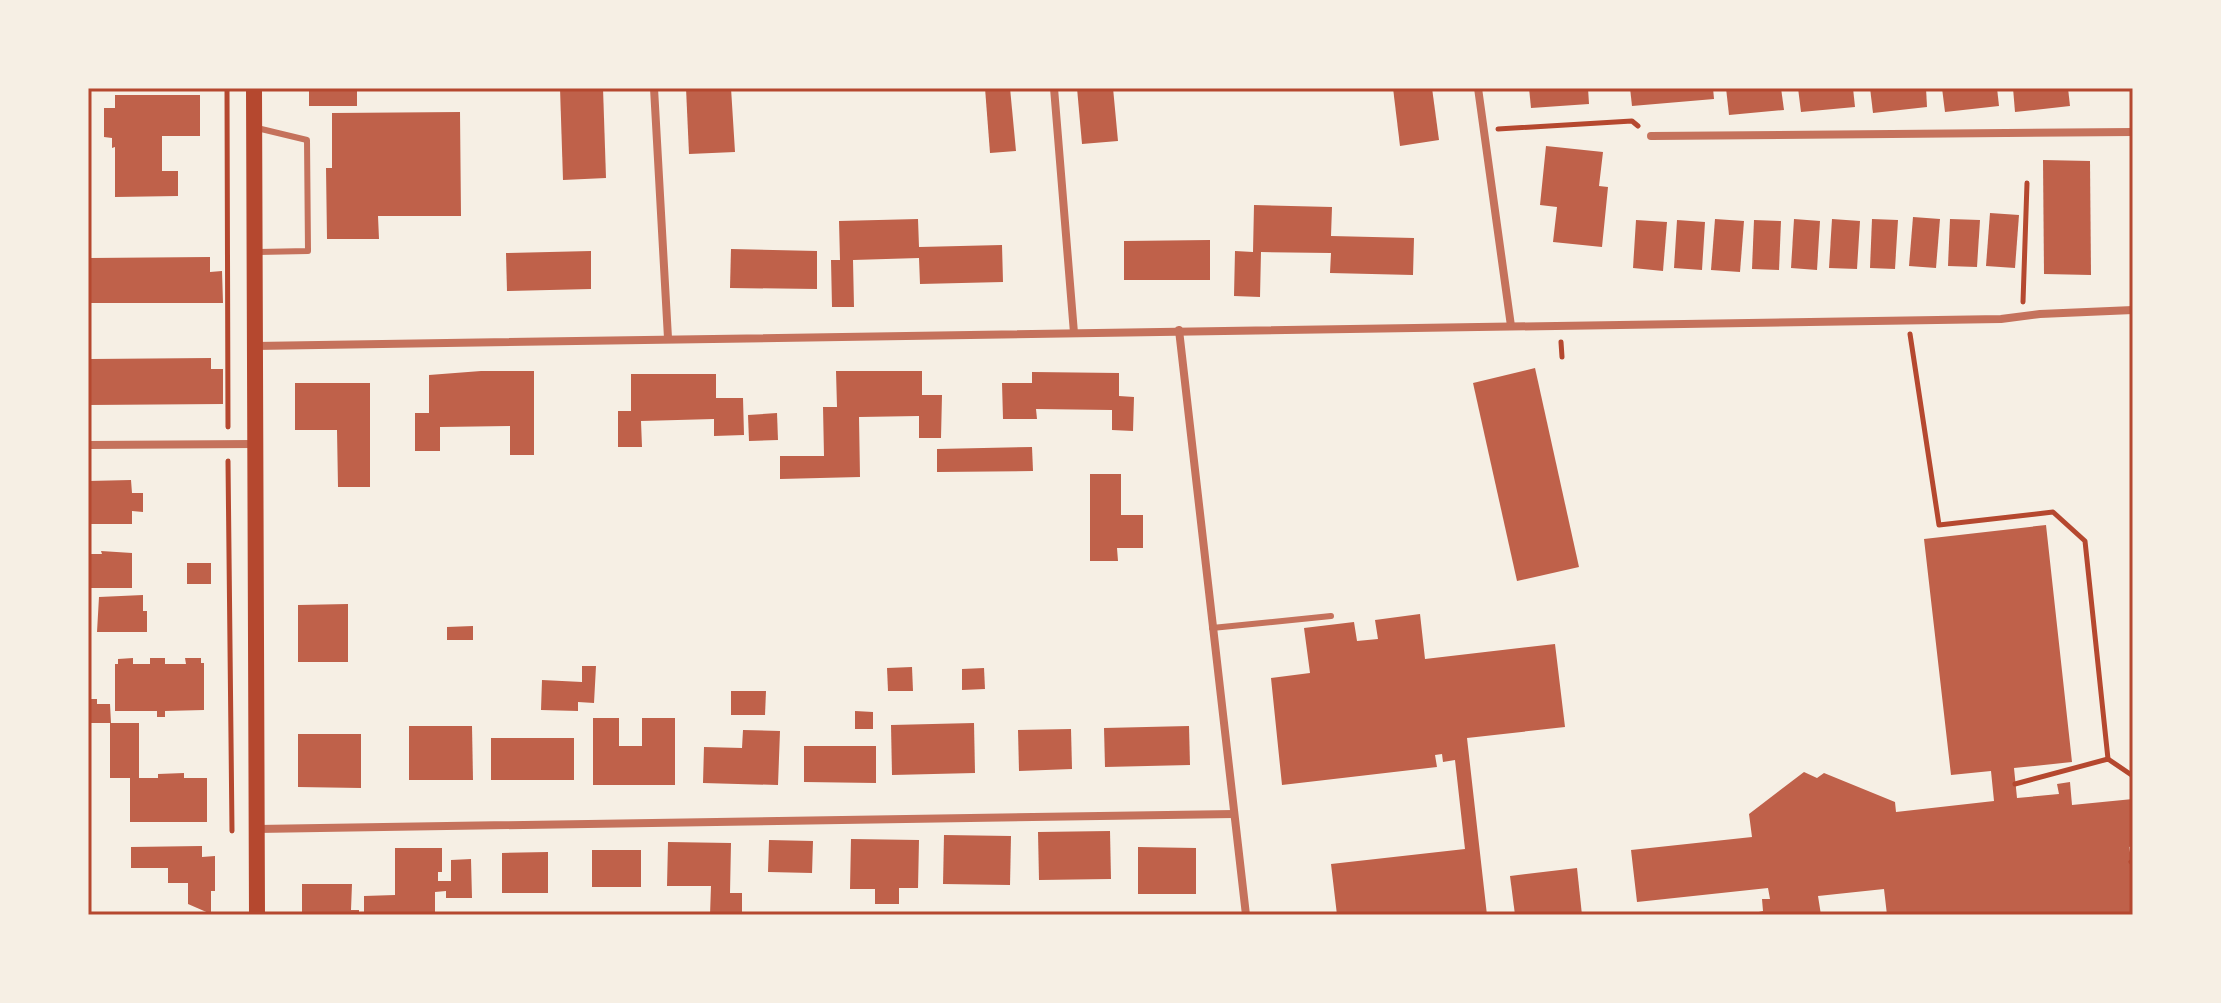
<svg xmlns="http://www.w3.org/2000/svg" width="2221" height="1003" font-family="Manrope,sans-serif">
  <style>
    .building { fill: #bf614a }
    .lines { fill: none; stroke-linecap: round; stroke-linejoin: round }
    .path { stroke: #b5482f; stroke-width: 5 }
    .service { stroke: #c5725c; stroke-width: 6 }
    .minor { stroke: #c5725c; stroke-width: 8 }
    .secondary { stroke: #b5482f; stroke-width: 16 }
    .neatline { fill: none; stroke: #b5482f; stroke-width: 3 }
  </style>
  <rect width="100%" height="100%" fill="#f6efe4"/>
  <g class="building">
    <rect x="309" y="88" width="48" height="18"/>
    <polygon points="560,88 603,88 606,178 563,180"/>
    <polygon points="686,88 731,88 735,152 689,154"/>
    <polygon points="985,88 1010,88 1016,151 990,153"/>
    <polygon points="1077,88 1113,88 1118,141 1082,144"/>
    <polygon points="1393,88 1432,88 1439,140 1400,146"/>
    <polygon points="1529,88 1588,88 1589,104 1531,108"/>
    <polygon points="1630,88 1713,88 1714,99 1632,106"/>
    <polygon points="1726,88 1781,88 1784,110 1729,115"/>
    <polygon points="1798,88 1853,88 1855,107 1801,112"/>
    <polygon points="1870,88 1926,88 1927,107 1873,113"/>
    <polygon points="1942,88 1997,88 1999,106 1945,112"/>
    <polygon points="2013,88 2068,88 2070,106 2015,112"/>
    <polygon points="115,95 200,95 200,136 162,136 162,171 178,171 178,196 115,197 115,147 112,148 112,138 104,137 104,108 115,108"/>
    <polygon points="460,112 461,216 378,216 379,239 327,239 326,168 332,168 332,113"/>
    <polygon points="1546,146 1603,152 1599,186 1608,187 1602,247 1553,242 1557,207 1540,205"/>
    <polygon points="2043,160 2090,161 2091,275 2044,274"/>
    <polygon points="1254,205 1332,207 1331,236 1414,238 1413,275 1330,273 1331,253 1261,252 1260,297 1234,296 1235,251 1253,252"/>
    <polygon points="1990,213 2019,215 2015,268 1986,266"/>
    <polygon points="1913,217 1940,219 1936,268 1909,266"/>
    <polygon points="918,219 919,247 1002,245 1003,282 920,284 919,258 853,260 854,307 832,307 831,260 840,260 839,221"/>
    <polygon points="1715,219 1744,221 1740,272 1711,270"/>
    <polygon points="1794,219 1820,221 1817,270 1791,268"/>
    <polygon points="1832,219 1860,221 1857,269 1829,268"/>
    <polygon points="1872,219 1898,220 1895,269 1870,268"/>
    <polygon points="1950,219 1980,220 1977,267 1948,266"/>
    <polygon points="1636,220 1667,222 1663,271 1633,268"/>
    <polygon points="1677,220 1705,222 1702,270 1674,268"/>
    <polygon points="1754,220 1781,221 1779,270 1752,269"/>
    <polygon points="1210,240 1210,280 1124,280 1124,241"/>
    <polygon points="731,249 817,251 817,289 730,288"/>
    <polygon points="591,251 591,289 507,291 506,253"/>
    <polygon points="210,257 210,272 222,271 223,303 88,303 90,258"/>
    <polygon points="88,343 91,343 91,359 211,358 211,369 223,369 223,404 88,405"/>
    <polygon points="1535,368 1579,567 1517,581 1473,383"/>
    <polygon points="481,371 534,371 534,455 510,455 510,426 440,427 440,451 415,451 415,413 429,413 429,375"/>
    <polygon points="836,371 922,371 922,395 942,395 941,438 919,438 919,416 859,417 860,477 780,479 780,456 824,456 823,407 837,407"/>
    <polygon points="1032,372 1119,373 1119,396 1134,397 1133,431 1112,430 1112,410 1036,409 1037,419 1003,419 1002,383 1032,383"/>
    <polygon points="631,374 716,374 716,398 743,398 744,435 714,436 714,419 641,421 642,447 618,447 618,411 631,411"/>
    <polygon points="295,383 370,383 370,487 338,487 337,430 295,430"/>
    <polygon points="777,413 778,440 749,441 748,415"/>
    <polygon points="1032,447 1033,471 937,472 937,449"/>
    <polygon points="1090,474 1121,474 1121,515 1143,515 1143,548 1117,548 1118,561 1090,561"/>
    <polygon points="131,480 132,493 143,493 143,512 132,511 132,524 88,524 88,481"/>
    <polygon points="2046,525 2072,762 2014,768 2017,798 2059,794 2057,784 2070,782 2072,805 2133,799 2133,846 2129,847 2133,869 2133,915 1887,915 1884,889 1818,896 1821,915 1746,915 1763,911 1762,899 1770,899 1768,888 1637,902 1631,850 1752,837 1749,814 1804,772 1817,778 1824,773 1895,802 1896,812 1994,801 1991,771 1951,775 1924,539"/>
    <polygon points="101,551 132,553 132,588 88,588 88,554 102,554"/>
    <rect x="187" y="563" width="24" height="21"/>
    <polygon points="143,595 143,611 147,611 147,632 97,632 99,597"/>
    <polygon points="348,604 348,662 298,662 298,605"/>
    <polygon points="1420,614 1425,659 1555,644 1565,727 1467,738 1487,915 1337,915 1331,864 1465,849 1455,760 1443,762 1442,754 1435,755 1437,767 1282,785 1271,678 1310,673 1304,628 1354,622 1357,641 1378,639 1375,620"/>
    <polygon points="473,626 473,640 447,640 447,627"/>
    <polygon points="133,658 133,664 150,664 150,658 165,658 165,664 186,664 185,658 201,658 201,663 204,663 204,710 165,711 165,717 157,717 157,711 115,711 115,664 118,664 118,659"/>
    <polygon points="582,666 596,666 594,703 578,702 578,711 541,710 542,680 582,682"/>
    <polygon points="912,667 913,691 888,691 887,668"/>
    <polygon points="984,668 985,689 962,690 962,669"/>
    <polygon points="731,691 766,691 765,715 731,715"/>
    <polygon points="88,699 97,699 97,704 110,704 111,723 88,723"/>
    <polygon points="855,711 873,712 873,729 855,729"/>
    <polygon points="593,718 619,718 619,746 642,746 642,718 675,718 675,785 593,785"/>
    <polygon points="110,723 139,723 139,778 158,778 158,774 184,773 184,778 207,778 207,822 130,822 130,778 110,778"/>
    <polygon points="974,723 975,773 892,775 891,725"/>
    <polygon points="409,726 472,726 473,780 409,780"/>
    <polygon points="1189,726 1190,765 1105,767 1104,728"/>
    <polygon points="1071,729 1072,769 1019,771 1018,730"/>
    <polygon points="743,730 780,731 778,785 703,783 704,747 742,748"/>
    <polygon points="298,734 361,734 361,788 298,787"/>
    <rect x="491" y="738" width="83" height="42"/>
    <polygon points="804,746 876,746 876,783 804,782"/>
    <polygon points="1110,831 1111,879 1039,880 1038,832"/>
    <polygon points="944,835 1011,836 1010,885 943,884"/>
    <polygon points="851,839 919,840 918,888 899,888 899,904 875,904 875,889 850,889"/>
    <polygon points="769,840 813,841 812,873 768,872"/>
    <polygon points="668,842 731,843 730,893 742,893 742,915 710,915 711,886 667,886"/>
    <polygon points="202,846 202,857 215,856 215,891 211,891 211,914 188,904 188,883 168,883 168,868 131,868 131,847"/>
    <polygon points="1138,847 1196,848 1196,894 1138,894"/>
    <polygon points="395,848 442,848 442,872 438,872 438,881 451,881 451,860 471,859 472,898 446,898 446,891 435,892 435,915 364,915 364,896 395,895"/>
    <rect x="592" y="850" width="49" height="37"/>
    <polygon points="548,852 548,893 502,893 502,853"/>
    <polygon points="1577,868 1582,915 1515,915 1510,876"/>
    <polygon points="302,884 352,884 351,910 359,910 359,915 302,915"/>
  </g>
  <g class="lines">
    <g class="path">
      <polyline points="227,88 228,427"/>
      <polyline points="1498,129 1632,121 1638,126"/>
      <polyline points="2023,302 2027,183"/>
      <polyline points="1910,334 1939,525 2053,512 2085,541 2108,759"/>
      <polyline points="1561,342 1562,357"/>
      <polyline points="228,461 232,831"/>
      <polyline points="2015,784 2108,759 2133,776"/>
      <polyline points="2131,862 2133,861"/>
    </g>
    <g class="service">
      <polyline points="257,128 307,140 308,251 258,252"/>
      <polyline points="1212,628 1331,616"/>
    </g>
    <g class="minor">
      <polyline points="654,88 668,338"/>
      <polyline points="1054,88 1074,333"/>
      <polyline points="1478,88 1511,326"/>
      <polyline points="1651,136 2133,132"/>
      <polyline points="1179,330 1246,915"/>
      <polyline points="255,346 2001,319 2040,314 2133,310"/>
      <polyline points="88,445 254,444"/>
      <polyline points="257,829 1234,814"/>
    </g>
    <polyline class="secondary" points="254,88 257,915"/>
  </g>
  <rect width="2221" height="1003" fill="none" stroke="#f6efe4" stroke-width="180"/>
  <rect x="90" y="90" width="2041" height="823" class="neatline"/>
</svg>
